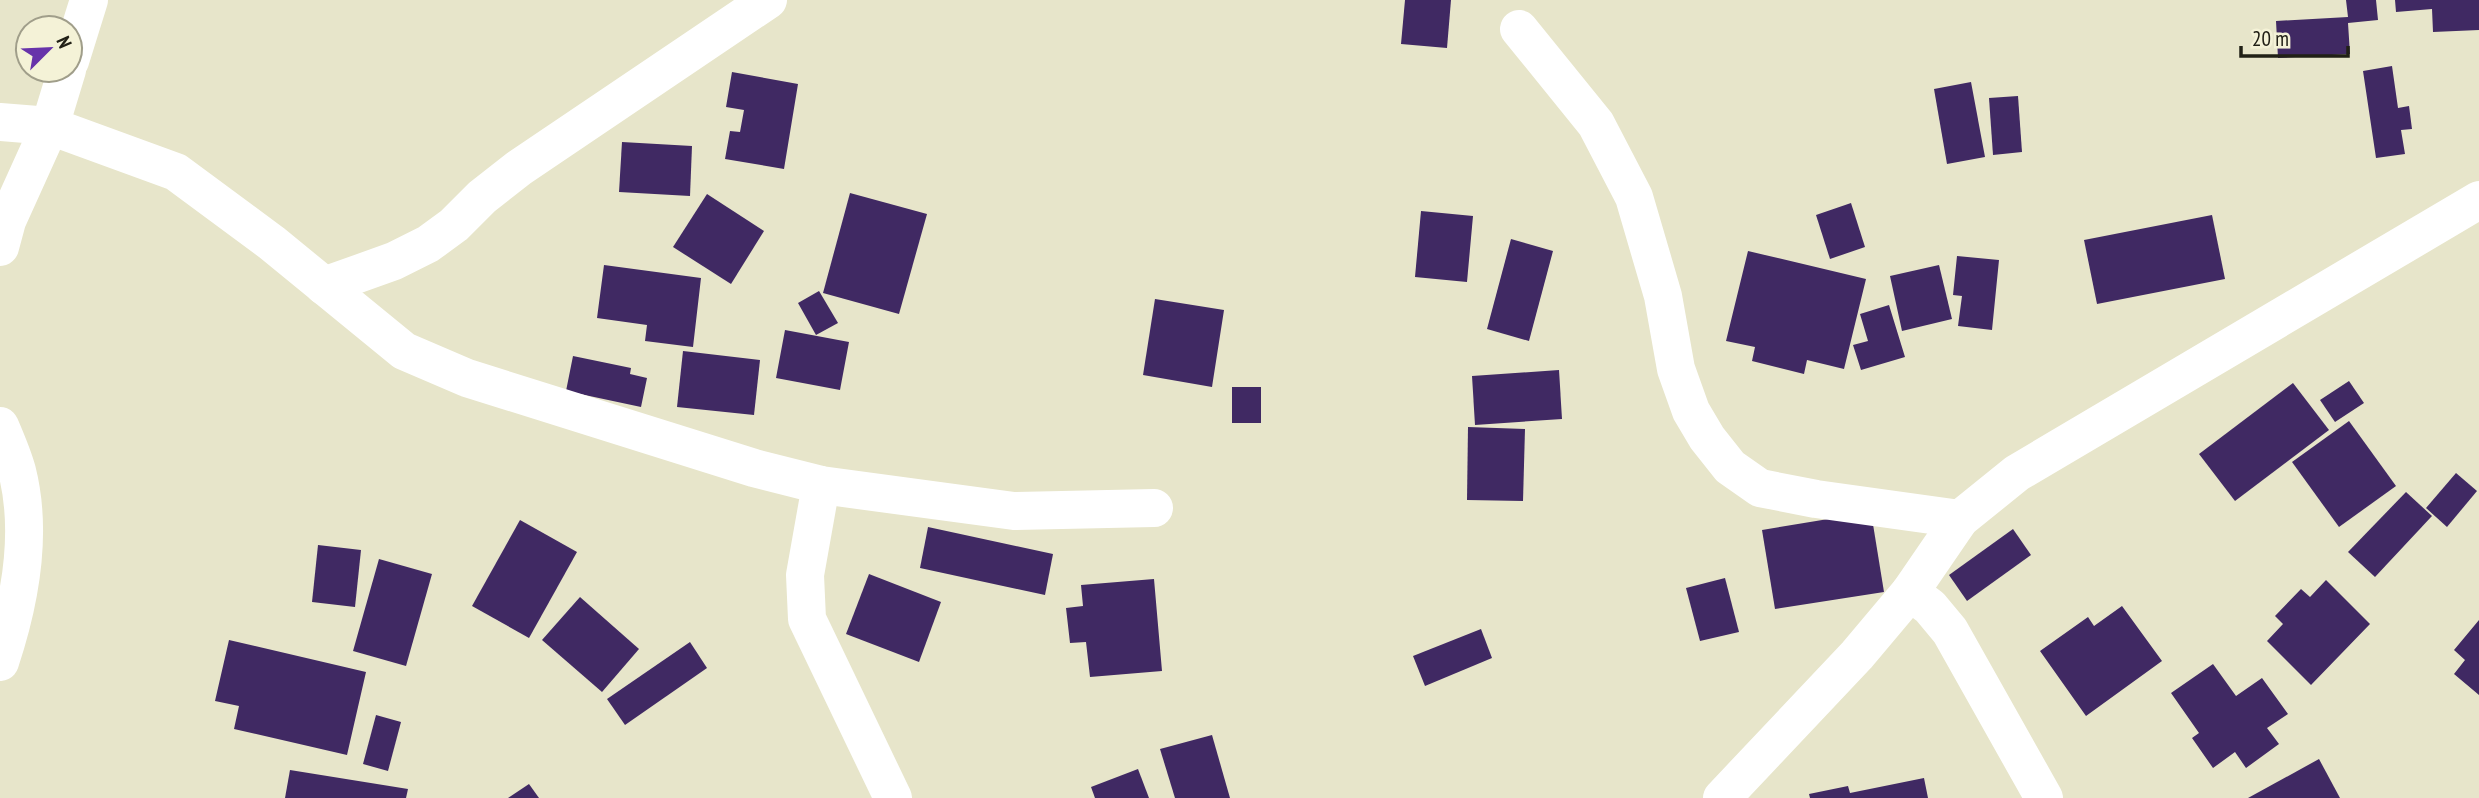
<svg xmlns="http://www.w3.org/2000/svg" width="2479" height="798" font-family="'PT Sans Narrow',sans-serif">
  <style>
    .building { fill: #402963 }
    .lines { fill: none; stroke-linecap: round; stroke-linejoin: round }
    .minor { stroke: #fff; stroke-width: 38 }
  </style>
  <rect width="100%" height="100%" fill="#e7e5ca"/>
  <g class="building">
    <polygon points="1405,0 1451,0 1447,48 1401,44"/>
    <polygon points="2346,0 2376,0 2378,20 2348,23 2350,54 2278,58 2276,21 2348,17"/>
    <polygon points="2395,0 2479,0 2479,30 2433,32 2432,9 2396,12"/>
    <polygon points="2392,66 2398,108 2409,106 2412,129 2401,130 2405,154 2376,158 2363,71"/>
    <polygon points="732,72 798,84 784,169 725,159 730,131 740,132 744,110 726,107"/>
    <polygon points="1971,82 1985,157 1947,164 1934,89"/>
    <polygon points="2018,96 2022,152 1993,155 1989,98"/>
    <polygon points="622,142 692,146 690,196 619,192"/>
    <polygon points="850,193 927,214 899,314 823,293"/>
    <polygon points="707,194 764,231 731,284 673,247"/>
    <polygon points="1851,203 1865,247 1830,259 1816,215"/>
    <polygon points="1421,211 1473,216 1467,282 1415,277"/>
    <polygon points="2212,215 2225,279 2097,304 2084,240"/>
    <polygon points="1511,239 1553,251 1529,341 1487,329"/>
    <polygon points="1748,251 1866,279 1844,369 1807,360 1804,374 1752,361 1755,347 1726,341"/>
    <polygon points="1957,256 1999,260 1992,330 1958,326 1962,296 1953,295"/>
    <polygon points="604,265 701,278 693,347 645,341 647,325 597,318"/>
    <polygon points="1939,265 1952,319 1902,331 1890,276"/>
    <polygon points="819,291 838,323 816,335 798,303"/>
    <polygon points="1155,299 1224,310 1212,387 1143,375"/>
    <polygon points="1889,305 1905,357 1861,370 1853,345 1868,341 1860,314"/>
    <polygon points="785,330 849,342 840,390 776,378"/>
    <polygon points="683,351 760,360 754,415 677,407"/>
    <polygon points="573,356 631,368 630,374 647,378 641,407 566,391"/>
    <polygon points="1559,370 1562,419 1475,425 1472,376"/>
    <polygon points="2349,381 2364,403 2335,422 2320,400"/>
    <polygon points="2293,383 2329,430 2235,501 2199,454"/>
    <rect x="1232" y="387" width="29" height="36"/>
    <polygon points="2349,421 2396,486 2339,527 2292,462"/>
    <polygon points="1468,427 1525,429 1523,501 1467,500"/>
    <polygon points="2456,473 2477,491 2447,527 2426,508"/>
    <polygon points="2406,492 2432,516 2375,577 2348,552"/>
    <polygon points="1871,512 1884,592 1775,609 1762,530"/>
    <polygon points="520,520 577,552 529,638 472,606"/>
    <polygon points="928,527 1053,554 1045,595 920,568"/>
    <polygon points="2013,529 2031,555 1967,601 1949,575"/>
    <polygon points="318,545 361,550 355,607 312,602"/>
    <polygon points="379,559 432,574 406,666 353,651"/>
    <polygon points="869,574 941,602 919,662 846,634"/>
    <polygon points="1725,578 1739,632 1700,641 1686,588"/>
    <polygon points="1154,579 1162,671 1090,677 1086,642 1070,643 1066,608 1083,606 1081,585"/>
    <polygon points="2326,580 2370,624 2311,685 2267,641 2283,624 2275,616 2301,589 2310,597"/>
    <polygon points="580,597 639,649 602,692 542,640"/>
    <polygon points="2122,606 2162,661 2086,716 2040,651 2088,617 2094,626"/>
    <polygon points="2479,620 2479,695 2454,674 2465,660 2454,650"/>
    <polygon points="1481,629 1492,658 1425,686 1413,656"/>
    <polygon points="229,640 366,672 347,755 234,729 239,706 215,701"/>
    <polygon points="690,642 707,668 625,725 607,699"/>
    <polygon points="2213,664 2236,696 2262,678 2288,714 2267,728 2279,744 2246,768 2235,752 2213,768 2192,738 2199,733 2171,693"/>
    <polygon points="376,715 401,722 388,771 363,764"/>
    <polygon points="1212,735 1230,798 1175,798 1160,749"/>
    <polygon points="2319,759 2340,798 2248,798"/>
    <polygon points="1138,769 1149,798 1095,798 1091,787"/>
    <polygon points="290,770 408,789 406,798 285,798"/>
    <polygon points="1924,778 1928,798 1810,798 1809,794 1848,786 1850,793"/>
    <polygon points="529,784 539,798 508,798"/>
  </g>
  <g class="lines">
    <g class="minor">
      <polyline points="1519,29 1596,124 1634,197 1663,296 1676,369 1691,411 1707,438 1730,467 1760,488 1816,499 1960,519"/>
      <polyline points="70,61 89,0"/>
      <polyline points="0,122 50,126 176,172 272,243 404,351 467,378 754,468 821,485 1014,511 1154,508"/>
      <polyline points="0,247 7,221 50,126 67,70"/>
      <polyline points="324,286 394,261 428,244 454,225 482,197 519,168 768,0"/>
      <path d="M0 426C6 440 13 456 17 471 33 534 20 602 0 662"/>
      <polyline points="821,485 805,575 807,619 893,798"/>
      <polyline points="1910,592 1930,607 1950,631 2044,798"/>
      <polyline points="1722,798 1857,655 1910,592 1960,519 2017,473 2479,200"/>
    </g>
  </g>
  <g transform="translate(49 49) rotate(66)"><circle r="33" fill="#f4f2d7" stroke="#a09e8a" stroke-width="2"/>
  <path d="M0-5L12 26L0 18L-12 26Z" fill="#6733aa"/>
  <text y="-10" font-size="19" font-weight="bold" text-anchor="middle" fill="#212016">N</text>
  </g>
  <path d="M2241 46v10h107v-10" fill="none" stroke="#212016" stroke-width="3.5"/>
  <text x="2252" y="46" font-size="21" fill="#212016" stroke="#f4f2d7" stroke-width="5" paint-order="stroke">20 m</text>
</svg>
